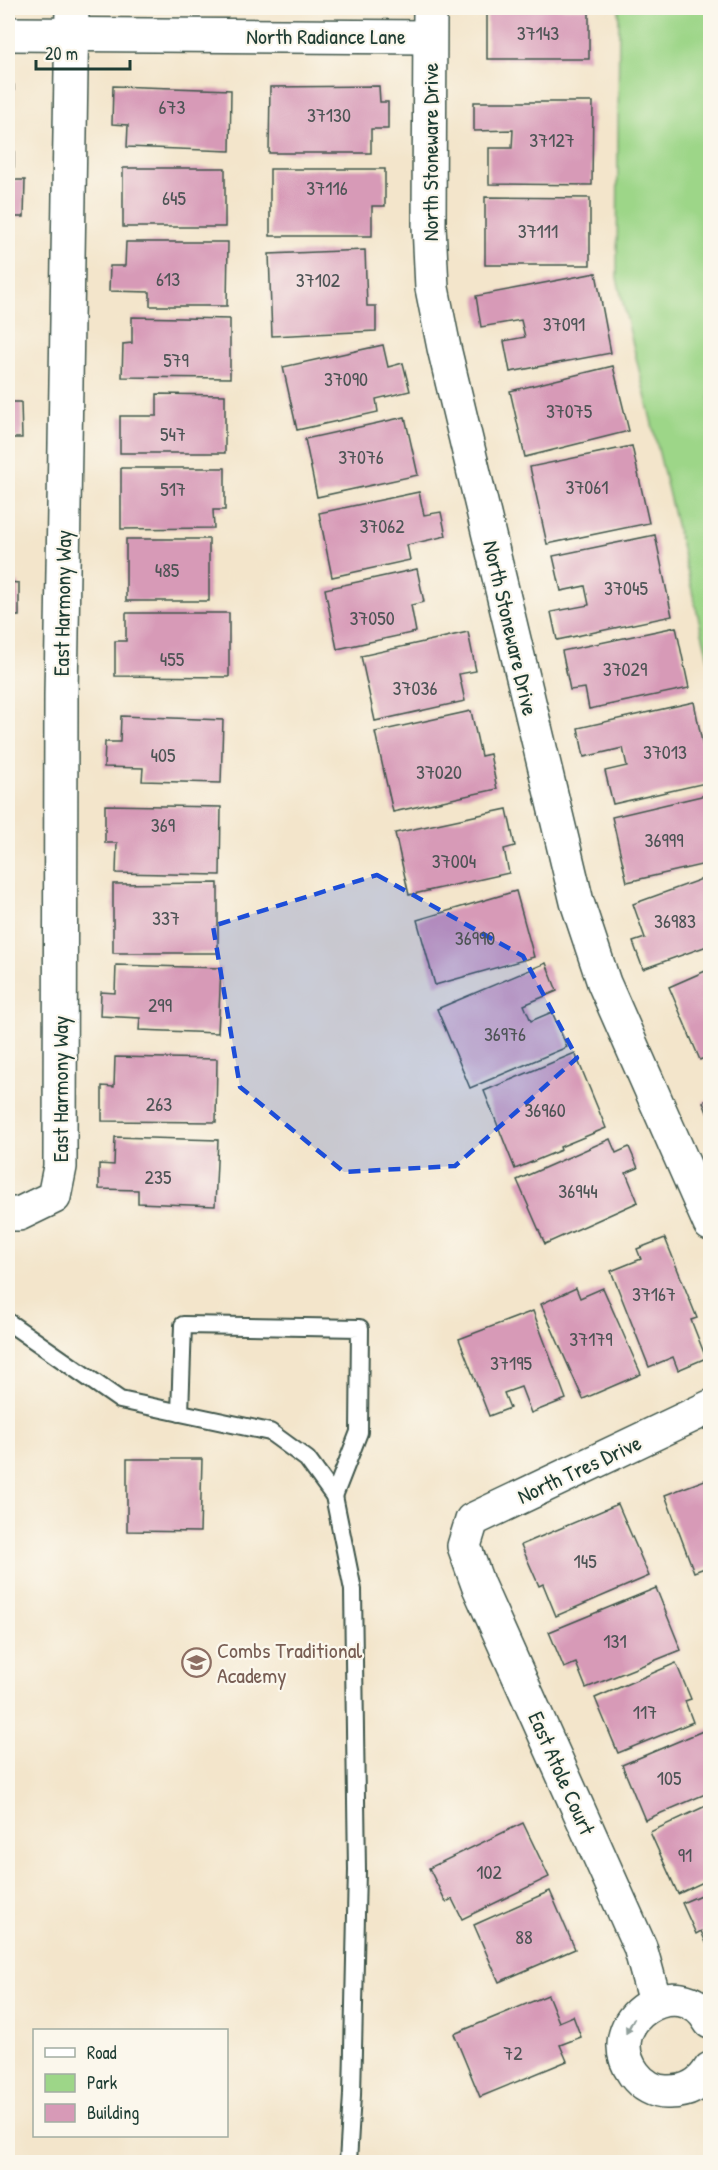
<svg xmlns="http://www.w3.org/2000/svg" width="718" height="2170" font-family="'Patrick Hand',sans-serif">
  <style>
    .green { fill: #9dd688; stroke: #5e8a5e; stroke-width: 1.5 }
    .building { fill: #d79ab7 }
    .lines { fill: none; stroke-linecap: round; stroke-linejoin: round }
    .service-casing { stroke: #3f564b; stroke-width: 20 }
    .minor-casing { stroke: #3f564b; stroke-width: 36 }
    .service { stroke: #fff; stroke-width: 16 }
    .minor { stroke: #fff; stroke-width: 33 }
    .oneway { fill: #8f9e9a }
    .marked { fill: #1d4ed8; fill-opacity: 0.2; stroke: #1d4ed8; stroke-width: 4.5; stroke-dasharray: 12 8; stroke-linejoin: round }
    .labels { text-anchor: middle; stroke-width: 4.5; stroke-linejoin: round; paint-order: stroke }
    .number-label { font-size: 20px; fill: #4d5455 }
    .street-label { font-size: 22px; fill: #1f3d34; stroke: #fbf7ec }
    .education-label { font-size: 22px; fill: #785e54; stroke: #fbf7ec; text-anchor: start }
  </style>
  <rect width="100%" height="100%" fill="#fbf7ec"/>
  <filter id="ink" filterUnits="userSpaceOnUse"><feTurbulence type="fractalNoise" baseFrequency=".0167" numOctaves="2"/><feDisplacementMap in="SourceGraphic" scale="12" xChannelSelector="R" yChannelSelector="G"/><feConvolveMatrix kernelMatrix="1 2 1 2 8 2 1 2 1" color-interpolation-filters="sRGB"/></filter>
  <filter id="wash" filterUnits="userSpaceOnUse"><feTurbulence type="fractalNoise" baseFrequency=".008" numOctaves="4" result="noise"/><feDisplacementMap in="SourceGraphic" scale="24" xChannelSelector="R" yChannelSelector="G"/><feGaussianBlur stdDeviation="1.35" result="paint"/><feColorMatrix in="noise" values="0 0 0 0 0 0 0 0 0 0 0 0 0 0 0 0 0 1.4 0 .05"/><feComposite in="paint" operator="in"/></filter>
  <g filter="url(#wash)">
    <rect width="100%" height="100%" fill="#f3e5cb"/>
    <polygon class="green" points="619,8 710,8 710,666 617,278"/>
    <g id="blocks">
      <g class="building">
        <rect x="487" y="8" width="102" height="51"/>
        <rect x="8" y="85" width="6" height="82"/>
        <polygon points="113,86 231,90 230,151 127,147 128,125 112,124"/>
        <polygon points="379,86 380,102 388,102 388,129 371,129 371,153 269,153 270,87"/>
        <polygon points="474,102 593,102 592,185 489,184 489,148 512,148 513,130 474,131"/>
        <rect x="123" y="168" width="102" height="59"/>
        <polygon points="270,169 385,169 385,206 372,206 372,236 270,236"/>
        <polygon points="8,180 25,180 24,217 11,217 10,246 8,246"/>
        <polygon points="485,197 590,198 590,265 485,265"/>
        <polygon points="126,242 228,242 227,306 150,306 150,292 109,291 110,266 125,266"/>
        <polygon points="365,250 367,306 376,306 376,331 272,336 269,254"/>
        <polygon points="596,273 611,353 510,372 504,341 525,337 521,320 481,327 476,296"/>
        <rect x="8" y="281" width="4" height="37"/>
        <polygon points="132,317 230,319 230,378 122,377 123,344 132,343"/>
        <polygon points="8,327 10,327 11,363 8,363"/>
        <polygon points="383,345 388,367 403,363 410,391 376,399 378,412 297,430 283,367"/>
        <polygon points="613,366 629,431 525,457 510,391"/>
        <polygon points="157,394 225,395 225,453 120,453 120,416 157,416"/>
        <polygon points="8,402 21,402 22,438 8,438"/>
        <polygon points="405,417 418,475 317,497 305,439"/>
        <polygon points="632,446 649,523 547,544 530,467"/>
        <polygon points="121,468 225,468 225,510 213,510 214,528 121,529"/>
        <polygon points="419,492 424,515 441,512 446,536 407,545 410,560 332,577 319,513"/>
        <polygon points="655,535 672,616 557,640 551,612 589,605 585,586 561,591 553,556"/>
        <rect x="126" y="539" width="83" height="62"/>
        <polygon points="417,569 424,602 411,605 416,632 337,649 325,589"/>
        <polygon points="8,582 19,583 19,616 8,616"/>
        <polygon points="126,613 229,613 229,677 115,676 115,641 126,641"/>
        <polygon points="676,627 689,688 589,709 585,688 570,690 562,651"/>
        <polygon points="468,632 476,671 459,674 465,701 375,721 361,656"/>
        <polygon points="694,702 710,782 613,804 605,771 627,766 623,748 584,757 578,728"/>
        <polygon points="471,711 481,756 490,754 497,789 393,812 375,732"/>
        <polygon points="121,716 223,720 221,783 142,781 143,768 104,767 105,742 120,742"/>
        <polygon points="710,794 710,863 627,882 612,817"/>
        <polygon points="105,805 221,807 220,875 116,873 117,843 105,843"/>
        <polygon points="507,809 515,846 504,849 509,873 409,895 395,833"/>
        <polygon points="710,876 710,945 643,969 633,942 645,938 633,904"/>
        <polygon points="218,883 218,953 113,953 113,884"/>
        <polygon points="516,891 534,957 435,985 417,920"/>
        <polygon points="546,963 557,991 524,1005 531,1021 552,1012 567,1047 470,1088 437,1009"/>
        <polygon points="116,965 221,968 218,1033 139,1030 140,1018 100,1016 101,992 115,993"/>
        <polygon points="710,969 710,1055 700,1060 669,987"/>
        <polygon points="575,1053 606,1128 560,1147 561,1150 515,1169 484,1091"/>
        <polygon points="115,1057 217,1059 216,1122 102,1121 102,1086 114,1087"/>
        <polygon points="710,1099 710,1120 703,1102"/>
        <polygon points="115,1137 218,1140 215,1206 138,1203 138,1190 99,1189 99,1164 114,1165"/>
        <polygon points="610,1139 616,1153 629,1147 638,1168 626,1173 638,1202 545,1244 517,1180"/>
        <polygon points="665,1238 697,1318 691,1320 706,1358 678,1370 673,1357 649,1367 611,1271 641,1259 637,1249"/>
        <polygon points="576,1288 580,1298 603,1288 641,1374 583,1399 541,1304"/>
        <polygon points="533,1311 566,1399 531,1413 521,1387 504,1393 510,1408 489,1416 459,1339"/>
        <polygon points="127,1459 202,1459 200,1532 127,1531"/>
        <polygon points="710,1478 710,1566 694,1572 665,1495"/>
        <polygon points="618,1504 649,1576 556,1616 543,1584 539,1586 521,1545"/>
        <polygon points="656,1588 681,1650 586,1688 576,1663 564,1668 549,1632"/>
        <polygon points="676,1663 691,1699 685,1701 693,1722 618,1753 595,1698"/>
        <polygon points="710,1728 710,1792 645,1820 622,1765"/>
        <polygon points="710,1804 710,1879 678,1894 650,1832"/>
        <polygon points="523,1823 549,1877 462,1919 452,1899 446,1902 429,1868"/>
        <polygon points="550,1891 575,1949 499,1982 474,1925"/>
        <polygon points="710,1891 710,1952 701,1931 696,1934 682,1903"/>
        <polygon points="548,1995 559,2022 573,2016 581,2037 560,2045 567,2061 480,2097 454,2034"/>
      </g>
    </g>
  </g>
  <g filter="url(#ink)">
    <use href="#blocks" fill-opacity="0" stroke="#3f564b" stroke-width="1.5"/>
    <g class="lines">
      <defs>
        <g id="service">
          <polyline points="8,1322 120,1400 270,1432 307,1459 334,1496 353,1590 357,1870 352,2095 348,2162"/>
          <polyline points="180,1413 183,1325 360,1328 359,1432 334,1496"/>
        </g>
        <g id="minor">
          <polyline points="430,8 429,225 432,288 444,348 577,902 604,983 710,1224"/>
          <polyline points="8,34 429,37"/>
          <polyline points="8,1214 19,1214 54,1197 60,1167 61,695 72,8"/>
          <polyline points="655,2002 640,1947 478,1585 464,1546 472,1520 710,1407"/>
          <path d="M710 2022C681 1968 595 2020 634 2074 642 2085 655 2093 669 2092 687 2092 701 2085 710 2069"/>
        </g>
      </defs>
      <use href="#service" class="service-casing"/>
      <use href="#minor" class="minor-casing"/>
      <use href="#service" class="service"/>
      <use href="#minor" class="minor"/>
    </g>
    <defs><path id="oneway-solid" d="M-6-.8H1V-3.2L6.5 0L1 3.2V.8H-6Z" transform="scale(1.5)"/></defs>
    <use class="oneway" href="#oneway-solid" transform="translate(630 2026) rotate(118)"/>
  </g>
  <path class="marked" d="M377 875 523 956 577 1058 455 1166 344 1172 240 1087 213 926Z"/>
  <defs>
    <symbol id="school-ring" viewBox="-11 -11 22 22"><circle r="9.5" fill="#fbf7ec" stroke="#8d6e63" stroke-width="1.5"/><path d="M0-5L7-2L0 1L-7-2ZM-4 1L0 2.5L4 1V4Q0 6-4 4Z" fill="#8d6e63"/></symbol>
  </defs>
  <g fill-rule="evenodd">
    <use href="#school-ring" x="180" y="1646" width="33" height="33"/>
  </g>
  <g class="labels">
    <g class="number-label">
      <text x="538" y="40">37143</text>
      <text x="172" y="114">673</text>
      <text x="329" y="122">37130</text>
      <text x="552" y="147">37127</text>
      <text x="327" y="195">37116</text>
      <text x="174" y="205">645</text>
      <text x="538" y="238">37111</text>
      <text x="168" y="286">613</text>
      <text x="318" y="287">37102</text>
      <text x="564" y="331">37091</text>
      <text x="176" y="367">579</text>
      <text x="346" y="386">37090</text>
      <text x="569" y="418">37075</text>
      <text x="173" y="441">547</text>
      <text x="361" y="464">37076</text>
      <text x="587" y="494">37061</text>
      <text x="173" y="496">517</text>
      <text x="382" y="533">37062</text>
      <text x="167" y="577">485</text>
      <text x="626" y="595">37045</text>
      <text x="372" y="625">37050</text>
      <text x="172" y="666">455</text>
      <text x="625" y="676">37029</text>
      <text x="415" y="695">37036</text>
      <text x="665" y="759">37013</text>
      <text x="163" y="762">405</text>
      <text x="439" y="779">37020</text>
      <text x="163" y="832">369</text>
      <text x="664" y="847">36999</text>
      <text x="454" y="868">37004</text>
      <text x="166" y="925">337</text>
      <text x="675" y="928">36983</text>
      <text x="475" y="945">36990</text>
      <text x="160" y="1012">299</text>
      <text x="505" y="1041">36976</text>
      <text x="159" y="1111">263</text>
      <text x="545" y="1117">36960</text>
      <text x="158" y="1184">235</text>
      <text x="578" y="1198">36944</text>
      <text x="654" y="1301">37167</text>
      <text x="591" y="1346">37179</text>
      <text x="511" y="1370">37195</text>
      <text x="585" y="1568">145</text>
      <text x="615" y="1648">131</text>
      <text x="645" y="1719">117</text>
      <text x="669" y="1785">105</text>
      <text x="685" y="1862">91</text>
      <text x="489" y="1879">102</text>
      <text x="524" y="1944">88</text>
      <text x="513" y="2060">72</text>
    </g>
    <g class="street-label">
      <text x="326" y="44">North Radiance Lane</text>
      <text transform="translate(430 152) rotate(-90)" y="8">North Stoneware Drive</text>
      <text transform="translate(62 603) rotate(-89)" y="8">East Harmony Way</text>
      <text transform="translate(511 628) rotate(77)" y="8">North Stoneware Drive</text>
      <text transform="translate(60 1089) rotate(-90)" y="8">East Harmony Way</text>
      <text transform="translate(579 1469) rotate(-25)" y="8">North Tres Drive</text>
      <text transform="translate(562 1773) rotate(66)" y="8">East Atole Court</text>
    </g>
    <g class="education-label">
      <text x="217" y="1658">Combs Traditional<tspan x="217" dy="25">Academy</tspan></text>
    </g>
  </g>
  <rect width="718" height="2170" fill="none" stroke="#fbf7ec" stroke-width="30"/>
  <rect x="33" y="2029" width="195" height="108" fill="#fbf7ec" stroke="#a3ada2" stroke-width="1.5"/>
  <rect x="45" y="2048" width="30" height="9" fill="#ffffff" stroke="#a3ada2" stroke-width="1.5"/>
  <text x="87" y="2059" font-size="18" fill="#1f3d34">Road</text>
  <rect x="45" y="2074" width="30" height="18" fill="#9dd688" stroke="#a3ada2" stroke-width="1.5"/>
  <text x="87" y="2089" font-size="18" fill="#1f3d34">Park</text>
  <rect x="45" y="2104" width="30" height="18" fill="#d79ab7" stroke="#a3ada2" stroke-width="1.5"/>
  <text x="87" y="2119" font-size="18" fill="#1f3d34">Building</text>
  <path d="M36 60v9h94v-9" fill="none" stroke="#1f3d34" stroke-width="3"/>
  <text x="45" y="60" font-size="18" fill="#1f3d34" stroke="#fbf7ec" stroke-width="4.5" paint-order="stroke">20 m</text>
</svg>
